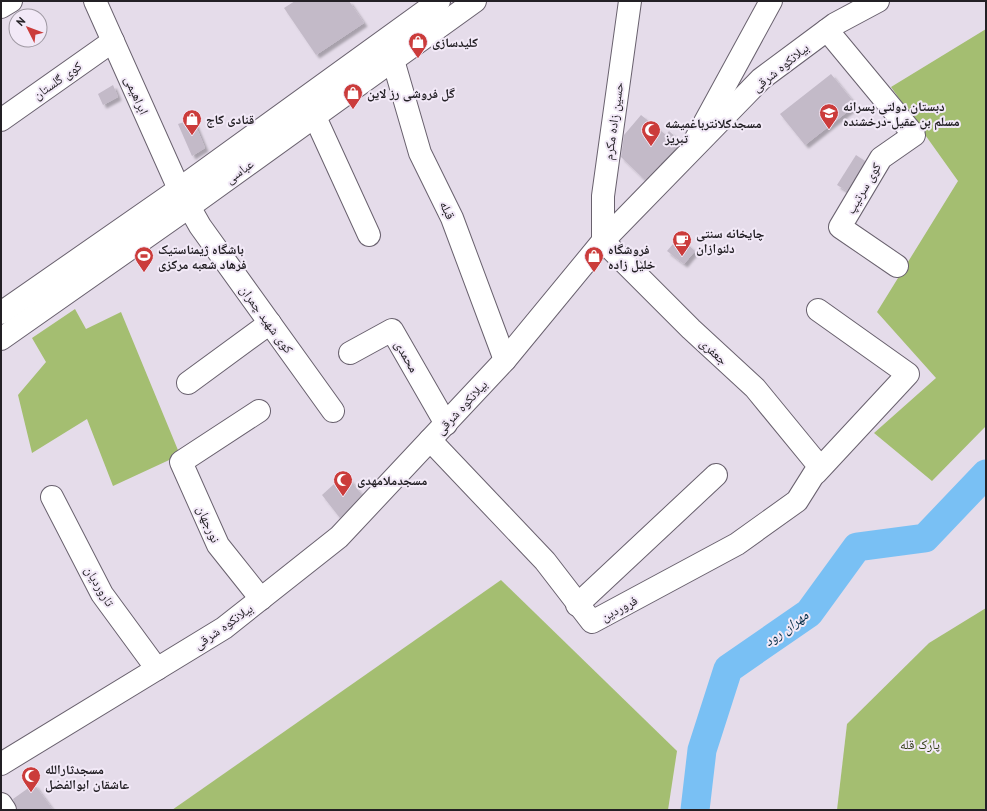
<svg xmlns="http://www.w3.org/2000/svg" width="987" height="811" font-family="'PT Sans','Noto Naskh Arabic',sans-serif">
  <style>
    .green { fill: #a4be71 }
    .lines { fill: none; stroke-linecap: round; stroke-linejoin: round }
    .river { stroke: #79c0f4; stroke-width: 29 }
    .building { fill: #c3bac8; filter: url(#shadow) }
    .minor-casing { stroke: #69616e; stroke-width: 24 }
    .major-casing { stroke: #69616e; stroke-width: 24 }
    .minor { stroke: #fff; stroke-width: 22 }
    .major { stroke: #fff; stroke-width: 22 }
    .labels { text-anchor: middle; stroke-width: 4; stroke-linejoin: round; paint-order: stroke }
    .poi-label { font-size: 13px; font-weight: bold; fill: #232025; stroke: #f2e9f7; text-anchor: start }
    .street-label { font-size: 13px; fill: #232025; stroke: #f2e9f7 }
    .park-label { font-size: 13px; fill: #2c3810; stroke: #f2e9f7 }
    .water-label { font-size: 14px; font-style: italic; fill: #07304a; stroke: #f2e9f7 }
  </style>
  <defs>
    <filter id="shadow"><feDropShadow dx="3.5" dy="3.5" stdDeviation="1" flood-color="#0004"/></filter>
  </defs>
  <rect width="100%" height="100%" fill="#e5dcea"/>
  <g class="green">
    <polygon points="986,29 986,426 932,481 874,433 936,378 877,312 958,181 891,87"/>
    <polygon points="75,309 86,329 121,312 180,455 113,486 87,419 32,453 18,395 46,362 32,338"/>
    <polygon points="501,580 677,751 668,810 172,810"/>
    <polygon points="986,608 986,810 837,810 847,724 929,643"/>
  </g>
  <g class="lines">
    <polyline class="river" points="695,810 702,750 728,669 809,613 857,547 925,538 986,474"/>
  </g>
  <g class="building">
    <polygon points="295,1 349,1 364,23 316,55 284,8"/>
    <polygon points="831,74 856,105 805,145 780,114"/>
    <polygon points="113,85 118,97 103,105 98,94"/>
    <polygon points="641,115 666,135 669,131 681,142 645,180 621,157 624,135"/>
    <polygon points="193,119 205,148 192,156 178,124"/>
    <polygon points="856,155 865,161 847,191 837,185"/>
    <polygon points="679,237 695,251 684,264 667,251"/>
    <polygon points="345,474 362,495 340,518 322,495"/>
    <polygon points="34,784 53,810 17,810 13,799"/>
  </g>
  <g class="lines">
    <defs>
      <g id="minor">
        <polyline points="95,1 179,189 200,226 333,411"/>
        <polyline points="1,7 11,1"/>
        <polyline points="827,30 914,135 881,158 840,227 897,266"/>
        <polyline points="393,60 420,153 452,218 505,360"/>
        <polyline points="315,117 369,235"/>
        <polyline points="1,120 113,41"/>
        <polyline points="693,144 771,1"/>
        <polyline points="350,353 392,330 446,424"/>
        <polyline points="188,383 270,323"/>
        <polyline points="259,411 181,462 218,545 261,599"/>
        <polyline points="430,440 545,561 592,622 737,544 797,501 819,466 755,388 691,329 603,241 603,196 630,1"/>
        <polyline points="816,473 908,374 818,310"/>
        <polyline points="52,497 102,594 157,669"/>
        <polyline points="577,605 716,475"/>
        <polyline points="1,804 5,810"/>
      </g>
      <g id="major">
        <polyline points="1,313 179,189 439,1"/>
        <polyline points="1,339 189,207 475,1"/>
        <polyline points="1,764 224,628 339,537 505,360 603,241 761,79 835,24 878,1"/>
      </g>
    </defs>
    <use href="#minor" class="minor-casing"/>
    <use href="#major" class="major-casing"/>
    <use href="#minor" class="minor"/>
    <use href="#major" class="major"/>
  </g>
  <defs>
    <symbol id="shop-pin" viewBox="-11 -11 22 30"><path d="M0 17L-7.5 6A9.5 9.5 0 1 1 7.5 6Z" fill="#cb3c3b" stroke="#f2e9f7"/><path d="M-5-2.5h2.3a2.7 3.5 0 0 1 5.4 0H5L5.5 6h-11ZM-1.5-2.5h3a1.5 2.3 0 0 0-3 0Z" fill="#fff"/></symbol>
    <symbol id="school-pin" viewBox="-11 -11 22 30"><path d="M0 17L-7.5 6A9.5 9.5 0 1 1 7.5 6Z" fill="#cb3c3b" stroke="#f2e9f7"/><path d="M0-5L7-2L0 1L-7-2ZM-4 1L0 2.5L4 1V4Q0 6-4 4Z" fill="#fff"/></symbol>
    <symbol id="mosque-pin" viewBox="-11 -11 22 30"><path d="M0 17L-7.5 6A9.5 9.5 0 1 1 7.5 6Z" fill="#cb3c3b" stroke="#f2e9f7"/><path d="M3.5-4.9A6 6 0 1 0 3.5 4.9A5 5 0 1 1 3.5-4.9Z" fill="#fff"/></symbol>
    <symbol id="cafe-pin" viewBox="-11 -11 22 30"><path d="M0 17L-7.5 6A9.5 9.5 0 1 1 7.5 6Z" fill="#cb3c3b" stroke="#f2e9f7"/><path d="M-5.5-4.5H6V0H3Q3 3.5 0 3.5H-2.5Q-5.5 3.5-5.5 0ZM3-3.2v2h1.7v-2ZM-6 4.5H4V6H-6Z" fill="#fff"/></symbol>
    <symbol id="stadium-pin" viewBox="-11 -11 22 30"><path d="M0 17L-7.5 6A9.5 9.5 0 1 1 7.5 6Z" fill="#cb3c3b" stroke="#f2e9f7"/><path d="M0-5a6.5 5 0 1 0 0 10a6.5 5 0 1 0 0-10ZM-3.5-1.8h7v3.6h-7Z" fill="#fff"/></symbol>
  </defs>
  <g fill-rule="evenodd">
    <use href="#shop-pin" x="407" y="31" width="22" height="30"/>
    <use href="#shop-pin" x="342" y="82" width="22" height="30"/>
    <use href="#school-pin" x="818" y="102" width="22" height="30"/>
    <use href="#shop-pin" x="181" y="108" width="22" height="30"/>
    <use href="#mosque-pin" x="640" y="119" width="22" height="30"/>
    <use href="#cafe-pin" x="671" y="229" width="22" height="30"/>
    <use href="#stadium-pin" x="133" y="245" width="22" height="30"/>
    <use href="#shop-pin" x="583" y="245" width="22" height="30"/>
    <use href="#mosque-pin" x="332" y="469" width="22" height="30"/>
    <use href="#mosque-pin" x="20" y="765" width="22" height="30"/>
  </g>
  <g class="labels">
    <g class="poi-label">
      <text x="432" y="47">کلیدسازی</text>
      <text x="367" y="98">گل فروشی رز لاین</text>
      <text x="843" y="111">دبستان دولتی پسرانه<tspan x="843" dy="15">مسلم بن عقیل-درخشنده</tspan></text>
      <text x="206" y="124">قنادی کاج</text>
      <text x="665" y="128">مسجدکلانترباغمیشه<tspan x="665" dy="15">تبریز</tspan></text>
      <text x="696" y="238">چایخانه سنتی<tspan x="696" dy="15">دلنوازان</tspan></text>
      <text x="158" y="254">باشگاه ژیمناستیک<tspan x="158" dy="15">فرهاد شعبه مرکزی</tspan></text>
      <text x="608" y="254">فروشگاه<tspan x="608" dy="15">خلیل زاده</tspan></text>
      <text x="357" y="485">مسجدملامهدی</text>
      <text x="45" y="774">مسجدثارالله<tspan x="45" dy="15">عاشقان ابوالفضل</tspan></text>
    </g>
    <g class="street-label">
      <text transform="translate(780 67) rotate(-39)" y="5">بیلانکوه شرقی</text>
      <text transform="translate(57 80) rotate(-35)" y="5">کوی گلستان</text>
      <text transform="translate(137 95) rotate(66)" y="5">ابراهیمی</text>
      <text transform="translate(613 121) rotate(-82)" y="5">حسین زاده مکرم</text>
      <text transform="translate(239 171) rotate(-36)" y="5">عباسى</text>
      <text transform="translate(863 188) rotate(-60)" y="5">کوی سرتیپ</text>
      <text transform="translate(448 210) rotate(65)" y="5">قبله</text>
      <text transform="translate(267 319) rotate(54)" y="5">کوی شهید چمران</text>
      <text transform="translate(714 351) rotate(43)" y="5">جعفری</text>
      <text transform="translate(407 356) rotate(60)" y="5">محمدی</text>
      <text transform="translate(461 407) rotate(-47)" y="5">بیلانکوه شرقی</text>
      <text transform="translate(209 524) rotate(66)" y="5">نورجهان</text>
      <text transform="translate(100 586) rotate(59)" y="5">تاروردیان</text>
      <text transform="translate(619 608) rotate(-28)" y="5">فروردین</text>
      <text transform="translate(223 626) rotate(-35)" y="5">بیلانکوه شرقی</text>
    </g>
    <g class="park-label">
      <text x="920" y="749">پارک قله</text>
    </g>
    <g class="water-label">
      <text transform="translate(786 628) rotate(-36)" y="5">مهران رود</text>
    </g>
  </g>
  <rect width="987" height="811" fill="none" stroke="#232025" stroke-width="4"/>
  <g transform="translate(28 28) rotate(312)"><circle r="19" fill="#f2e9f7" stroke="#9f99a3"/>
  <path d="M0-3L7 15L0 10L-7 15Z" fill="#cb3c3b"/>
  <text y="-6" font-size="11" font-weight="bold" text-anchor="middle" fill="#232025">N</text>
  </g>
</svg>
